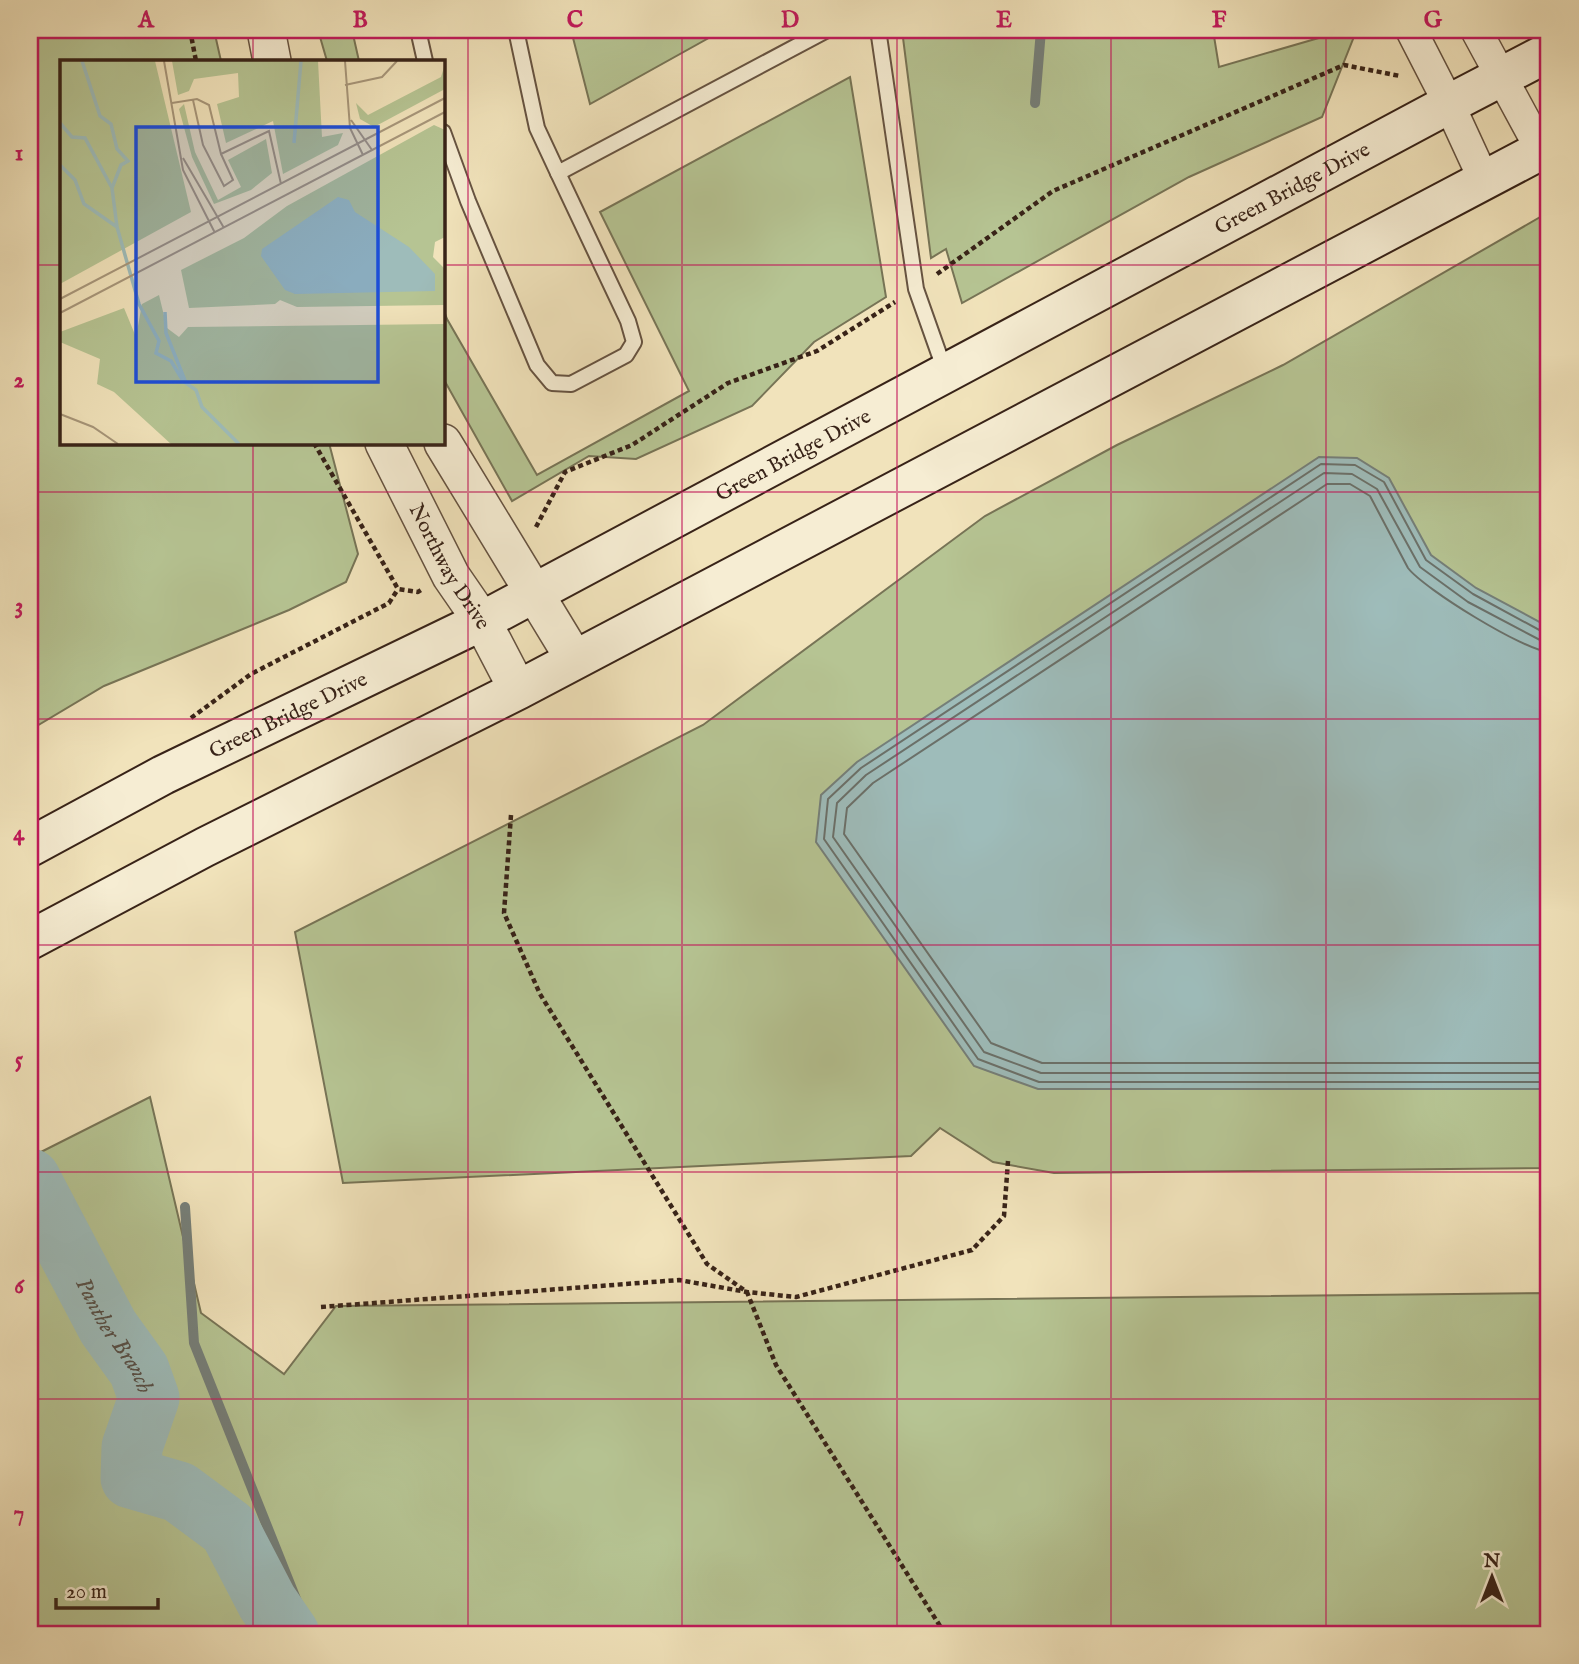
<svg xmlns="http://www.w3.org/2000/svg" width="1579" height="1664" font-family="'IM FELL English',serif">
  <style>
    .green { fill: #b6c493; stroke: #777456; stroke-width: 2 }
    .water { fill: #9ebcba; stroke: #757f79; stroke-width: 2 }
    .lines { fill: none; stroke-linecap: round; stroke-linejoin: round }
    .shore { stroke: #6b7069; stroke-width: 2 }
    .stream { stroke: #757f79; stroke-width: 10 }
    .river { stroke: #9ebcba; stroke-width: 61 }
    .service-casing { stroke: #665341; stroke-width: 18 }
    .minor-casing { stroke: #665341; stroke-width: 33 }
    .tertiary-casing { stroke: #665341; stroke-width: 40 }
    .secondary-casing { stroke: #382318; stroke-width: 42 }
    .path { stroke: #382318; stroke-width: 4.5; stroke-dasharray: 5 3.5; stroke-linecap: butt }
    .service { stroke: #f6edd3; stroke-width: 14 }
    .minor { stroke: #f6edd3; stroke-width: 30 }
    .tertiary { stroke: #f6edd3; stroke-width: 37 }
    .secondary { stroke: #f6edd3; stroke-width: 38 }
    .grid { fill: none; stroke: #c2185b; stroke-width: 2; stroke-opacity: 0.55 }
    .labels { text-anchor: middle; stroke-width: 6; stroke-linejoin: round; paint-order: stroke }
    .street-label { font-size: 21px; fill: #382318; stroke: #f6edd3 }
    .water-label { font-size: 23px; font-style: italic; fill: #575149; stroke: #f6edd3 }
    .inset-river { fill: none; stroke: #9ebcba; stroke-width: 3.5 }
    .inset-road { fill: none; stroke: #a7967a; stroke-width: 2 }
    .view { fill: #1d4ed8; fill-opacity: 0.15; stroke: #1d4ed8; stroke-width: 3.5 }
    .inset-edge { fill: none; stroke: #382318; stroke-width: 3.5 }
    .neatline { fill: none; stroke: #c2185b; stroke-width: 2.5 }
    .grid-label { font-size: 23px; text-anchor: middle; font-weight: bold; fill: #c2185b }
  </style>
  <rect width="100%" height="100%" fill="#f1e3bb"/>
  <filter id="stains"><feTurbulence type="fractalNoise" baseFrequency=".00286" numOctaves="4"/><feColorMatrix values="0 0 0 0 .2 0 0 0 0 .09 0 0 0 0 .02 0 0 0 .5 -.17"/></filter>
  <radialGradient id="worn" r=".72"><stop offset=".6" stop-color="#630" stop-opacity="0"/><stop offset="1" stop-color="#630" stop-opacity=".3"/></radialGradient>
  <g class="green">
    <polygon points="30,30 214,30 221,61 61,61 61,443 329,443 358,554 346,582 289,610 104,686 30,730"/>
    <polygon points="318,30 352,30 359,61 327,61"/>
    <polygon points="571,30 723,30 590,104"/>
    <polygon points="902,30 1213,30 1219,67 1329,35 1355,34 1322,117 1189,177 962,303 946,249 931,258"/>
    <polygon points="850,77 886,297 814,342 752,406 636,459 589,456 512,501 443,378 443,308 447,319 537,475 689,391 600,212"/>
    <polygon points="1549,212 1549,1168 1054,1173 993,1162 940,1128 911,1156 343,1183 295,932 703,725 985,516 1117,445 1283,365"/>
    <polygon points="150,1097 201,1313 284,1374 336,1306 1549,1293 1549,1634 30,1634 30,1266 35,1155"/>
  </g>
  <polygon class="water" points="1319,457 1357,458 1389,478 1431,555 1476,588 1549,627 1549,1089 1038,1089 974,1066 816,842 821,795 857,762"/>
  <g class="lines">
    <g class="shore">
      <polyline points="1549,633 1543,632 1473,594 1426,560 1384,482 1355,465 1321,464 861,768 828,799 824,839 978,1059 1039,1082 1549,1082"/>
      <polyline points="1549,642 1540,640 1468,602 1420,567 1377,489 1352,474 1324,473 866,775 837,803 833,837 984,1052 1041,1073 1549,1073"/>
      <path d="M1549 652C1525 651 1424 589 1408 568L1370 496 1350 484H1327L873 783 847 808 844 834 991 1043 1042 1063H1549"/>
    </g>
    <g class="stream">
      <polyline points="1035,103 1041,30"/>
      <polyline points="185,1207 194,1343 310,1634"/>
    </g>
    <path class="river" id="s1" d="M30 1179 108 1327 139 1370 149 1398 132 1447 131 1478 179 1492 229 1529 267 1602 289 1634"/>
    <defs>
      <g id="service">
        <polyline points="418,30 425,61"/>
        <polyline points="516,30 537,128 558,173 827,30"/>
        <polyline points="874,30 879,36 916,289 945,371"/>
        <polyline points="443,132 468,201 537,365 552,383 571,384 626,355 634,342 628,321 558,173"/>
      </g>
      <g id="minor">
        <polyline points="1411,30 1449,104 1484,180"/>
        <polyline points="1476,30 1541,150"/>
      </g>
      <g id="tertiary">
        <polyline points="266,30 272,61"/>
        <path id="s2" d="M384 443 451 576 482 621 518 690"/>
        <polyline points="443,443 575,660"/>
      </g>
      <g id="secondary">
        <path id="s3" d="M30 847 163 775 482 621 1449 104 1549 52"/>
        <polyline points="30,940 205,847 518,690 1549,146"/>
      </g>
    </defs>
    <use href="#service" class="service-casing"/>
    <use href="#minor" class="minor-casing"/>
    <use href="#tertiary" class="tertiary-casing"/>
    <use href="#secondary" class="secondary-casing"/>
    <g class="path">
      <polyline points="190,30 196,61"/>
      <polyline points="937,274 1053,191 1344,65 1400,76"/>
      <polyline points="314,443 398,589 418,592 421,590"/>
      <polyline points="536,527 565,472 632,445 728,383 817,351 895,302"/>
      <polyline points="191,718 251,674 389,603 398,589"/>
      <polyline points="511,815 504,913 540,994 707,1264 747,1292 776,1365 945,1634"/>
      <polyline points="321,1307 679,1280 747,1292 796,1297 972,1250 1004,1216 1008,1161"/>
    </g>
    <use href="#service" class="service"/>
    <use href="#minor" class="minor"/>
    <use href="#tertiary" class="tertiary"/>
    <use href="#secondary" class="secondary"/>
  </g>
  <path class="grid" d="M253 30V61M468 30V1634M682 30V1634M897 30V1634M1111 30V1634M1326 30V1634M30 265H61M443 265H1549M253 443V1634M30 492H1549M30 719H1549M30 945H1549M30 1172H1549M30 1399H1549"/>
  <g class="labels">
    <g class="street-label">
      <text dy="7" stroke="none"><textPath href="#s3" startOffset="1424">Green Bridge Drive</textPath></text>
      <text dy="7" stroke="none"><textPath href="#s3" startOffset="858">Green Bridge Drive</textPath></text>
      <text dy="7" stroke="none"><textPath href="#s2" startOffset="140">Northway Drive</textPath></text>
      <text dy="7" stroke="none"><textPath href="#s3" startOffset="290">Green Bridge Drive</textPath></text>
    </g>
    <g class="water-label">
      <text dy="8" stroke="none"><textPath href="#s1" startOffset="178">Panther Branch</textPath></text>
    </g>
  </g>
  <g transform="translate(60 60)">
    <rect width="385" height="385" fill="#f1e3bb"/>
    <path d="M0 1H95L131 152 0 224ZM112 1H258L262 77 283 73 278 85 223 114 213 61 166 83 157 44 179 37 178 13 134 19 129 31 118 35ZM385 4V29L314 67 300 59 296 43 308 55 381 17ZM124 44 135 92 158 140 181 127 168 100 206 79 212 113 191 130 154 144 132 97 119 49ZM374 65 385 70V177L375 182 373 197 385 209V245L237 247 220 240 215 244 129 248 121 210 184 178 227 146ZM99 235 107 268 119 277 128 267 385 264V384H111L54 332 37 324 40 299 0 282V272L64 248 76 277 82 244Z" fill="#b6c493"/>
    <path d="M278 137 289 140 295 152 349 187 375 214V231L235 234 225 230 201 196 202 189Z" fill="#9ebcba"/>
    <path class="inset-river" d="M22 1 40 56 51 64 57 89 68 101 61 105 52 128 57 167 79 244 99 281 96 293 111 301 123 321 136 330 142 347 179 384M0 63 12 77 25 78 52 128M234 83 241 1M0 105 15 120 24 144 57 167M105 252 106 273 126 323"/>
    <path class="inset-road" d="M104 1 123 110 155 173M285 1 290 68 303 95M285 25 322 17 337 1M133 40 143 85 164 126 173 120 161 94M112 43 137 39 149 45 161 94 209 71 221 124M291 60 312 90M123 98 164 168M0 239 385 38M0 253 385 52M0 354 33 367 58 384"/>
    <path class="view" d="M76 67H318V322H76Z"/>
    <rect width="385" height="385" class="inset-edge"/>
  </g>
  <rect width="1579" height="1664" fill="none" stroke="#f1e3bb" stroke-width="77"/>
  <g transform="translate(1492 1577)" stroke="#f6edd3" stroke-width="5" paint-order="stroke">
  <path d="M0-5L12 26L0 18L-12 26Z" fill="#382318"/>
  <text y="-10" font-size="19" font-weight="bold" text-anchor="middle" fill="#382318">N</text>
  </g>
  <path d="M56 1598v10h102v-10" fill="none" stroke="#382318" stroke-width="3.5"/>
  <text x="66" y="1598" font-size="21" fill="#382318" stroke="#f6edd3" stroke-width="5" paint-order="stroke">20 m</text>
  <rect x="38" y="38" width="1502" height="1588" class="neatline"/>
  <g class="grid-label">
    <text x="146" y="27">A</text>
    <text x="360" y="27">B</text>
    <text x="575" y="27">C</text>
    <text x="790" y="27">D</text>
    <text x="1004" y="27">E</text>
    <text x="1219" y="27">F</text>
    <text x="1433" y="27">G</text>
    <text x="19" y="160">1</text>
    <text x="19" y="387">2</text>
    <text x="19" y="613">3</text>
    <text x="19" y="840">4</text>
    <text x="19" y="1067">5</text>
    <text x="19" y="1293">6</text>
    <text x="19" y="1520">7</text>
  </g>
  <rect width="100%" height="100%" filter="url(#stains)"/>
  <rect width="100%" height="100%" fill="url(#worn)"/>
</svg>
